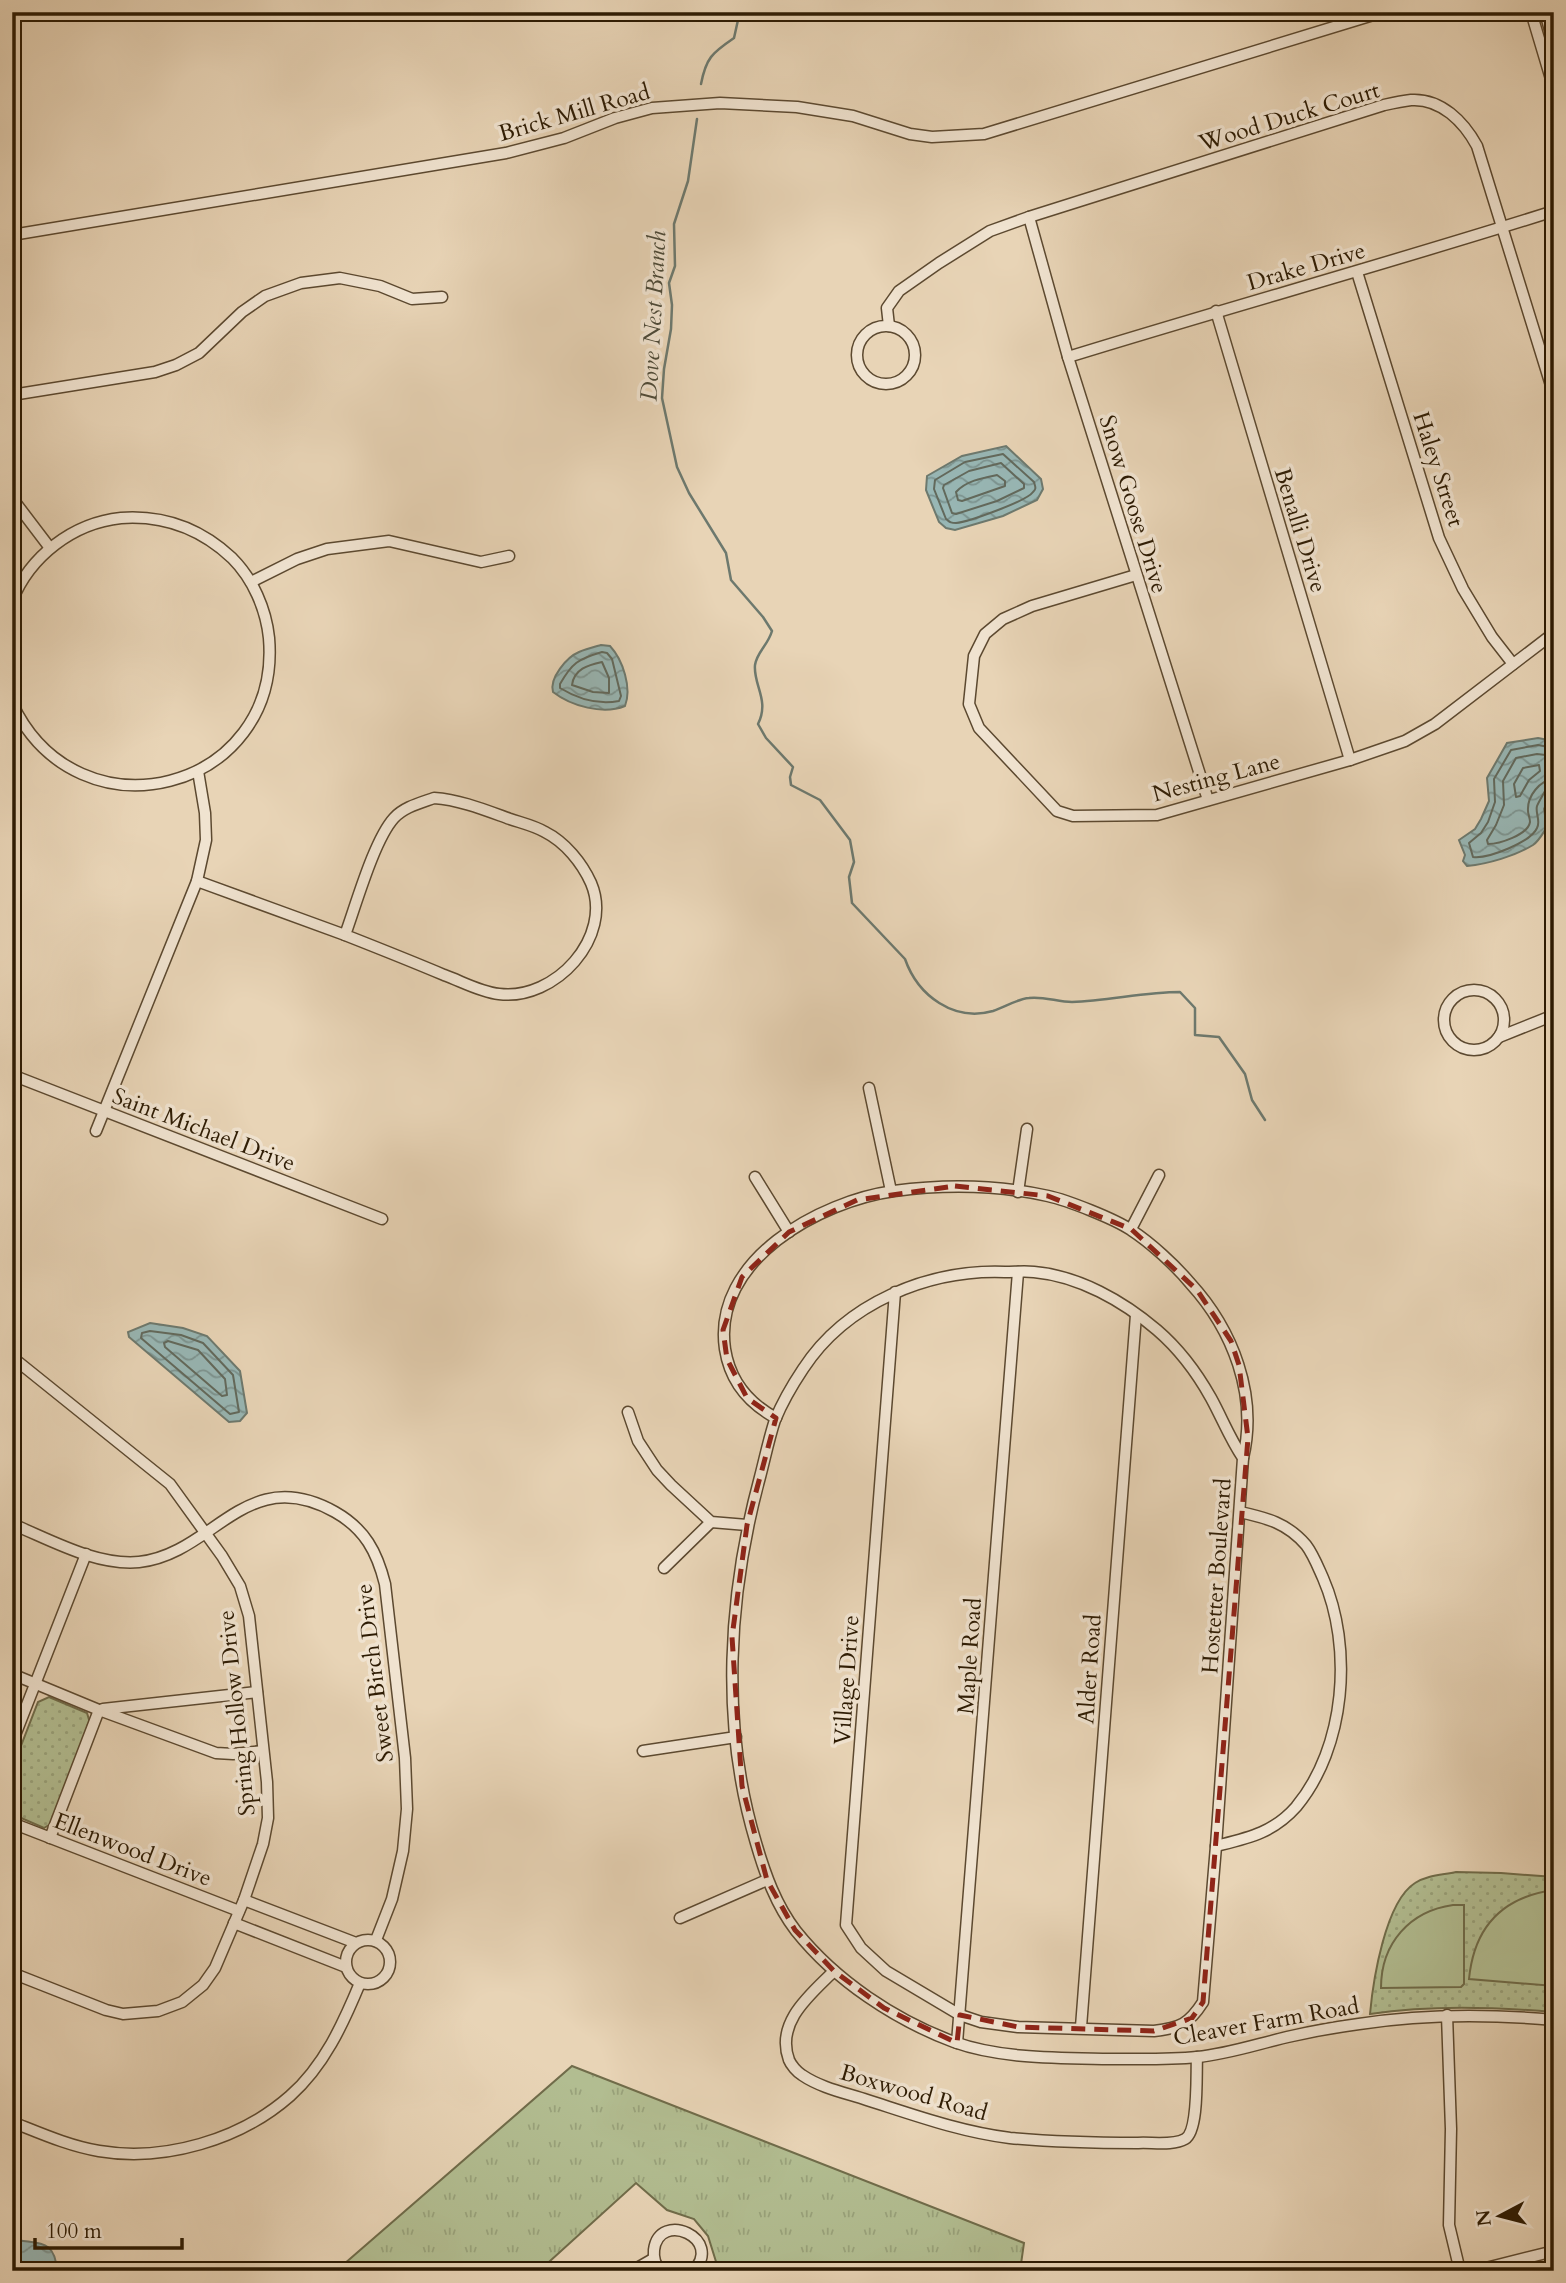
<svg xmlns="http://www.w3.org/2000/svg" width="1566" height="2283" font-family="Cardo,serif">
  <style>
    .grass { fill: url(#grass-tufts); stroke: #706c4a; stroke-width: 2 }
    .park { fill: url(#park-dots); stroke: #706c4a; stroke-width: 2 }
    .pitch { fill: #b2bd91; stroke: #706c4a; stroke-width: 2 }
    .water { fill: url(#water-waves); stroke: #6d796e; stroke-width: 2 }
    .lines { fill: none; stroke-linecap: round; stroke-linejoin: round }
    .shore { stroke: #62695c; stroke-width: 2 }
    .stream { stroke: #6d796e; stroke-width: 2.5 }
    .minor-casing { stroke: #5c4930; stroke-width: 13 }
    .minor { stroke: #f0e3d0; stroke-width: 10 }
    .marked { fill: none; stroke: #8f2418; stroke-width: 5; stroke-dasharray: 14 9; stroke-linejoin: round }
    .labels { text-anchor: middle; stroke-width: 7; stroke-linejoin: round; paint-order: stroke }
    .street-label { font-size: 23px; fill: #2d1b03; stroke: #f0e3d0 }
    .water-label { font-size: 24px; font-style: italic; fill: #4d4a38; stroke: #f0e3d0 }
  </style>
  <defs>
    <pattern id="grass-tufts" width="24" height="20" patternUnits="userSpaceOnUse" patternTransform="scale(1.75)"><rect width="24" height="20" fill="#b2bd91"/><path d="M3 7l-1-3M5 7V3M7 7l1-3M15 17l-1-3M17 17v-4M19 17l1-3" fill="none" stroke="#99a27b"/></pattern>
    <pattern id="park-dots" width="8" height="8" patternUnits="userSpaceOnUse" patternTransform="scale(1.75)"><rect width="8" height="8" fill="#b2bd91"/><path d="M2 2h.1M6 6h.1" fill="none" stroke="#99a27b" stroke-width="1.8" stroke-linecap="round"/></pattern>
    <pattern id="water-waves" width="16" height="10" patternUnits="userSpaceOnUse" patternTransform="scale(1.75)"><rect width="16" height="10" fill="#98b7b5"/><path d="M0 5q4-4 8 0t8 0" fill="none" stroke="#7c9491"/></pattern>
  </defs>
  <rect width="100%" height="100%" fill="#e8d4b6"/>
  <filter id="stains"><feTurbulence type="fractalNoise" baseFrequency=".00286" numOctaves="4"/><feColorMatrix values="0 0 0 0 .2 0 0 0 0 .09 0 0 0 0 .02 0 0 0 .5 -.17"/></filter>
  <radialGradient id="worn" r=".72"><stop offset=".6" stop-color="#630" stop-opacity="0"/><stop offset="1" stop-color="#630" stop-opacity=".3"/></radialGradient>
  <polygon class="grass" points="572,2066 1024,2243 1020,2271 716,2271 718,2268 708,2236 694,2219 667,2210 636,2183 539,2271 336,2271"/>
  <g class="park">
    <polygon points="49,1697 87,1713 90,1723 54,1822 44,1828 12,1814 12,1769 38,1702"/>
    <path d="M1456 1872 1501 1873 1554 1877V2012C1492 2007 1431 2005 1370 2014 1373 1981 1385 1902 1415 1883 1427 1875 1442 1875 1456 1872Z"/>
  </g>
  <g class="pitch">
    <path d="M1554 1890V1986L1469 1979C1474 1928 1502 1897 1554 1890Z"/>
    <path d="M1453 1905H1464V1984L1461 1987 1381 1988C1381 1943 1410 1911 1453 1905Z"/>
  </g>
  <g class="water">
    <polygon points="1006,446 1041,479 1043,489 1037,500 1003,516 955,530 946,528 939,522 926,490 927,476 962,456"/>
    <path d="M601 645 610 646C623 660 632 688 625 706 603 715 571 706 553 692 549 678 567 657 579 652 586 649 594 647 601 645Z"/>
    <path d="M1538 738 1554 741V783L1551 795 1544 809 1547 827C1543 833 1539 841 1533 845 1515 856 1488 864 1467 866L1463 861 1465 855 1459 840 1475 829 1481 819 1489 801 1487 778 1507 743Z"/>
    <polygon points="150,1323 183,1328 207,1336 240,1371 247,1413 240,1421 229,1422 129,1337 128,1332"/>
    <path d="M12 2239C37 2245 55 2237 57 2271H12Z"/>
  </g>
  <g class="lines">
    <g class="shore">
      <path d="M1003 454 1034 482C1035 487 1037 488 1033 492 1027 501 968 522 956 523 950 523 950 522 946 519L934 489 935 480 965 462Z"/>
      <polygon points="1001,463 1024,484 1024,488 997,501 956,514 952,513 943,488 944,485 969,471"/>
      <path d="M997 475 1005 481V486L962 501 958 500 956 492C966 481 982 478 997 475Z"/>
      <path d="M602 652 607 653 612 659 621 696 619 701C598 705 578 699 560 688V684C572 663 578 659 602 652Z"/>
      <path d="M602 662 609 678V693L593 692 572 685C574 669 588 665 602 662Z"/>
      <path d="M1554 748 1538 745 1511 750 1494 779 1495 802 1488 822 1481 833 1469 843 1473 857C1488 859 1531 842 1537 828 1541 821 1535 813 1537 806 1539 801 1543 795 1545 791L1554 788"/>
      <path d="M1554 756 1537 754 1516 758 1503 781 1504 805 1496 825 1487 840 1488 844C1499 844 1528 835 1530 822 1530 818 1528 814 1528 811 1527 796 1540 780 1554 779"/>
      <polygon points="1539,765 1540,771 1529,780 1520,796 1516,797 1514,784 1523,768"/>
      <polygon points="150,1331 181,1335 203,1343 233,1375 239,1412 230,1414 141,1338 142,1333"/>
      <polygon points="168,1341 198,1350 225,1379 227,1395 222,1396 165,1347 164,1343"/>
    </g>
    <g class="stream">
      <path d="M701 84C706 58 712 53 734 38L738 20 736 12"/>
      <path d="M697 119 688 181 674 224 675 266 669 283 672 305 671 329 664 369 662 398 677 467 689 493 726 553 731 580 763 617 772 631C768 645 757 652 755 665 753 685 770 700 758 724L766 738 793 767 790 777 791 785 820 800 850 840 854 862 849 877 852 903 905 959C918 996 954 1022 993 1011 1005 1007 1017 999 1029 998 1043 996 1058 1002 1072 1002 1108 1001 1144 992 1180 992L1195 1008V1035L1219 1037 1245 1074 1252 1100 1265 1120"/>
    </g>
    <defs>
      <g id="minor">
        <polyline points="1531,12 1554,89"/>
        <polyline points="1545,12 1554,45"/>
        <polyline points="1029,217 1068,357 1208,800"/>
        <polyline points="12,235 506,153 564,138 615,118 652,108 720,103 797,107 853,116 910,134 932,137 984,134 1383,12"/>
        <polyline points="1357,272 1439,538 1463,589 1492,637 1513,664"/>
        <polyline points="1216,311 1350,760"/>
        <path d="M889 326 887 308 899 291 939 263 990 231 1029 217 1384 105C1393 103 1402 101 1411 100 1441 98 1464 122 1477 146L1554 395"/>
        <circle cx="886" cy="355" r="29"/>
        <path d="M1068 357C1230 307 1393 262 1554 211"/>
        <polyline points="12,395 155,372 176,365 199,353 242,312 265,296 301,283 340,278 380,286 412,299 442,297"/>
        <polyline points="12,498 50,548"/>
        <polyline points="1136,575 1032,606 1003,619 985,634 974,656 969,704 979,728 1057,811 1073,816 1157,815 1350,760 1405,741 1435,724 1554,633"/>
        <polyline points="251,582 297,559 327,549 389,541 481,562 509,556"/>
        <path d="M12 601C30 556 73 523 121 518 163 515 201 529 232 558 253 579 266 609 269 638 282 791 78 844 12 703"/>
        <path d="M434 798C461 800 485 810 510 819 522 823 535 826 545 832 565 842 582 863 591 883 614 937 555 1001 499 994 480 992 461 981 444 975 411 961 378 948 345 935 356 905 374 840 394 818 404 807 420 803 434 798Z"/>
        <polyline points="197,881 345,935"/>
        <circle cx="1474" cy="1020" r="30"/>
        <polyline points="1499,1037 1554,1015"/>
        <polyline points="12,1075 382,1219"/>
        <polyline points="869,1088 891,1191"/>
        <polyline points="96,1131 197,881 206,840 205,813 198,771"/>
        <polyline points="755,1177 789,1232"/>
        <polyline points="1018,1192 1027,1129"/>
        <polyline points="1131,1229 1159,1175"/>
        <path d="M895 1292 846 1925 861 1948 886 1971 960 2015 981 2022 1018 2027 1154 2031C1180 2028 1189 2024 1203 2002L1216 1846 1243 1458C1230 1439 1222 1418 1211 1398 1197 1373 1178 1348 1157 1330 1123 1301 1079 1276 1034 1272 1025 1271 1015 1272 1005 1272 928 1269 846 1303 803 1369 793 1384 782 1403 775 1420 769 1438 765 1458 760 1477 728 1595 720 1724 756 1843 765 1874 776 1905 796 1931 836 1981 895 2020 954 2042 1001 2059 1060 2058 1109 2059 1138 2059 1168 2060 1197 2057 1229 2054 1260 2043 1292 2036 1314 2031 1337 2027 1359 2024 1424 2014 1488 2014 1554 2020"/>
        <polyline points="12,1357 170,1484 222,1556 240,1586 249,1616 267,1782 268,1818 263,1844 244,1900 215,1968 203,1985 182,2002 158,2011 123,2014 106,2010 12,1973"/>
        <polyline points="628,1412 638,1441 657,1470 671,1485 711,1522 747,1525"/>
        <path d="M776 1418C748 1403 730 1381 725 1349 712 1260 820 1201 894 1191 945 1184 998 1185 1048 1196 1067 1200 1115 1219 1131 1230 1151 1243 1175 1265 1190 1283 1233 1330 1258 1395 1243 1458"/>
        <path d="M12 1524C51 1540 96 1566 139 1562 214 1554 246 1462 335 1512 365 1529 377 1552 385 1584L405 1758 407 1809 403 1851 392 1899 376 1940"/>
        <polyline points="664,1568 711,1522"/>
        <polyline points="12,1674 99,1710 216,1753 233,1754 263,1751"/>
        <polyline points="103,1709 257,1692"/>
        <polyline points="12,1743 86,1554"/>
        <polyline points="643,1751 736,1737"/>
        <polyline points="12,1823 239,1911"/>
        <polyline points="50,1838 99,1710"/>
        <path d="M1216 1846C1248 1838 1273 1833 1296 1807 1346 1747 1353 1647 1323 1578 1318 1567 1313 1554 1306 1545 1287 1523 1267 1518 1240 1512"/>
        <polyline points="244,1900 356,1943"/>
        <polyline points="680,1918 767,1880"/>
        <polyline points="234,1923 346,1967"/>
        <circle cx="368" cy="1962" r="22"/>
        <path d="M834 1971C811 1994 775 2022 789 2060 791 2065 797 2072 802 2075 821 2088 846 2093 867 2100 914 2115 961 2132 1010 2138 1052 2142 1095 2143 1138 2143 1151 2142 1173 2146 1185 2139 1199 2131 1196 2074 1197 2057"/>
        <polyline points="1447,2015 1451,2129 1449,2225 1460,2271"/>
        <polyline points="1081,2027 1136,1315"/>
        <polyline points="957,2043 1018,1272"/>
        <path d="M12 2122C40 2133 69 2146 99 2151 164 2162 240 2140 290 2096 324 2066 343 2024 360 1983"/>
        <polyline points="1549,2252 1553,2271"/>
        <polyline points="632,2271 653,2259"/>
        <path d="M661 2271C655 2265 653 2259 654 2250 659 2209 725 2239 693 2271"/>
        <polyline points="1474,2271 1554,2251"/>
      </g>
    </defs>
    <use href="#minor" class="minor-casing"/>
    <use href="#minor" class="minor"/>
  </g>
  <path class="marked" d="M955 1186 1048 1196 1131 1229 1197 1290 1231 1341 1239 1365 1248 1438 1203 2002 1192 2018 1154 2031 1018 2027 960 2015 957 2043 884 2008 834 1971 795 1930 767 1880 742 1786 732 1637 747 1525 776 1418 747 1398 727 1359 723 1330 742 1277 789 1232 857 1200Z"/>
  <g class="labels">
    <g class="street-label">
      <text transform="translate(574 112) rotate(-16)" y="8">Brick Mill Road</text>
      <text transform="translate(1289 116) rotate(-17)" y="8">Wood Duck Court</text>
      <text transform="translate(1306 266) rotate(-16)" y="8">Drake Drive</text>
      <text transform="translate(1439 469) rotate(72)" y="8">Haley Street</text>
      <text transform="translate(1134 504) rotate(73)" y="8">Snow Goose Drive</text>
      <text transform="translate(1301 530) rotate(73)" y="8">Benalli Drive</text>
      <text transform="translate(1216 777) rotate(-15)" y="8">Nesting Lane</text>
      <text transform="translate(204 1129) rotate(21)" y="8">Saint Michael Drive</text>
      <text transform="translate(1216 1576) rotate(-86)" y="8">Hostetter Boulevard</text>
      <text transform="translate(969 1656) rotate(-86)" y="8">Maple Road</text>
      <text transform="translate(1089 1669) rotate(-86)" y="8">Alder Road</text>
      <text transform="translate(374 1673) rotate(-97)" y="8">Sweet Birch Drive</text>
      <text transform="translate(846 1680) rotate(-86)" y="8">Village Drive</text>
      <text transform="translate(236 1713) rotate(-96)" y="8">Spring Hollow Drive</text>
      <text transform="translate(133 1849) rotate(21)" y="8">Ellenwood Drive</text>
      <text transform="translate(1266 2021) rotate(-10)" y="8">Cleaver Farm Road</text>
      <text transform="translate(914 2092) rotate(16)" y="8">Boxwood Road</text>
    </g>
    <g class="water-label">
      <text transform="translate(653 316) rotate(-87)" y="8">Dove Nest Branch</text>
    </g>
  </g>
  <rect width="1566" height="2283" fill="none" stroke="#e8d4b6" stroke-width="42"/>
  <rect x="14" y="14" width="1538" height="2255" fill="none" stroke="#2d1b03" stroke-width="3.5"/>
  <rect x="21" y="21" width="1524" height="2241" fill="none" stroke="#2d1b03" stroke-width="2"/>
  <g transform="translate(1500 2216) rotate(263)" stroke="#f0e3d0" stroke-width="5" paint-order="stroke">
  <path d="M0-5L12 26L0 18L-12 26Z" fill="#2d1b03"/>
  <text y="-10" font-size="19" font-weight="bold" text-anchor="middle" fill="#2d1b03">N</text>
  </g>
  <path d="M35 2238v10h147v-10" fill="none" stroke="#2d1b03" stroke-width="3.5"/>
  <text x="46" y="2238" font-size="21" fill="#2d1b03" stroke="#f0e3d0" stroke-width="5" paint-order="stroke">100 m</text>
  <rect width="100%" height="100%" filter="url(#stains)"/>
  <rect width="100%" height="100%" fill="url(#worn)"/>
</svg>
